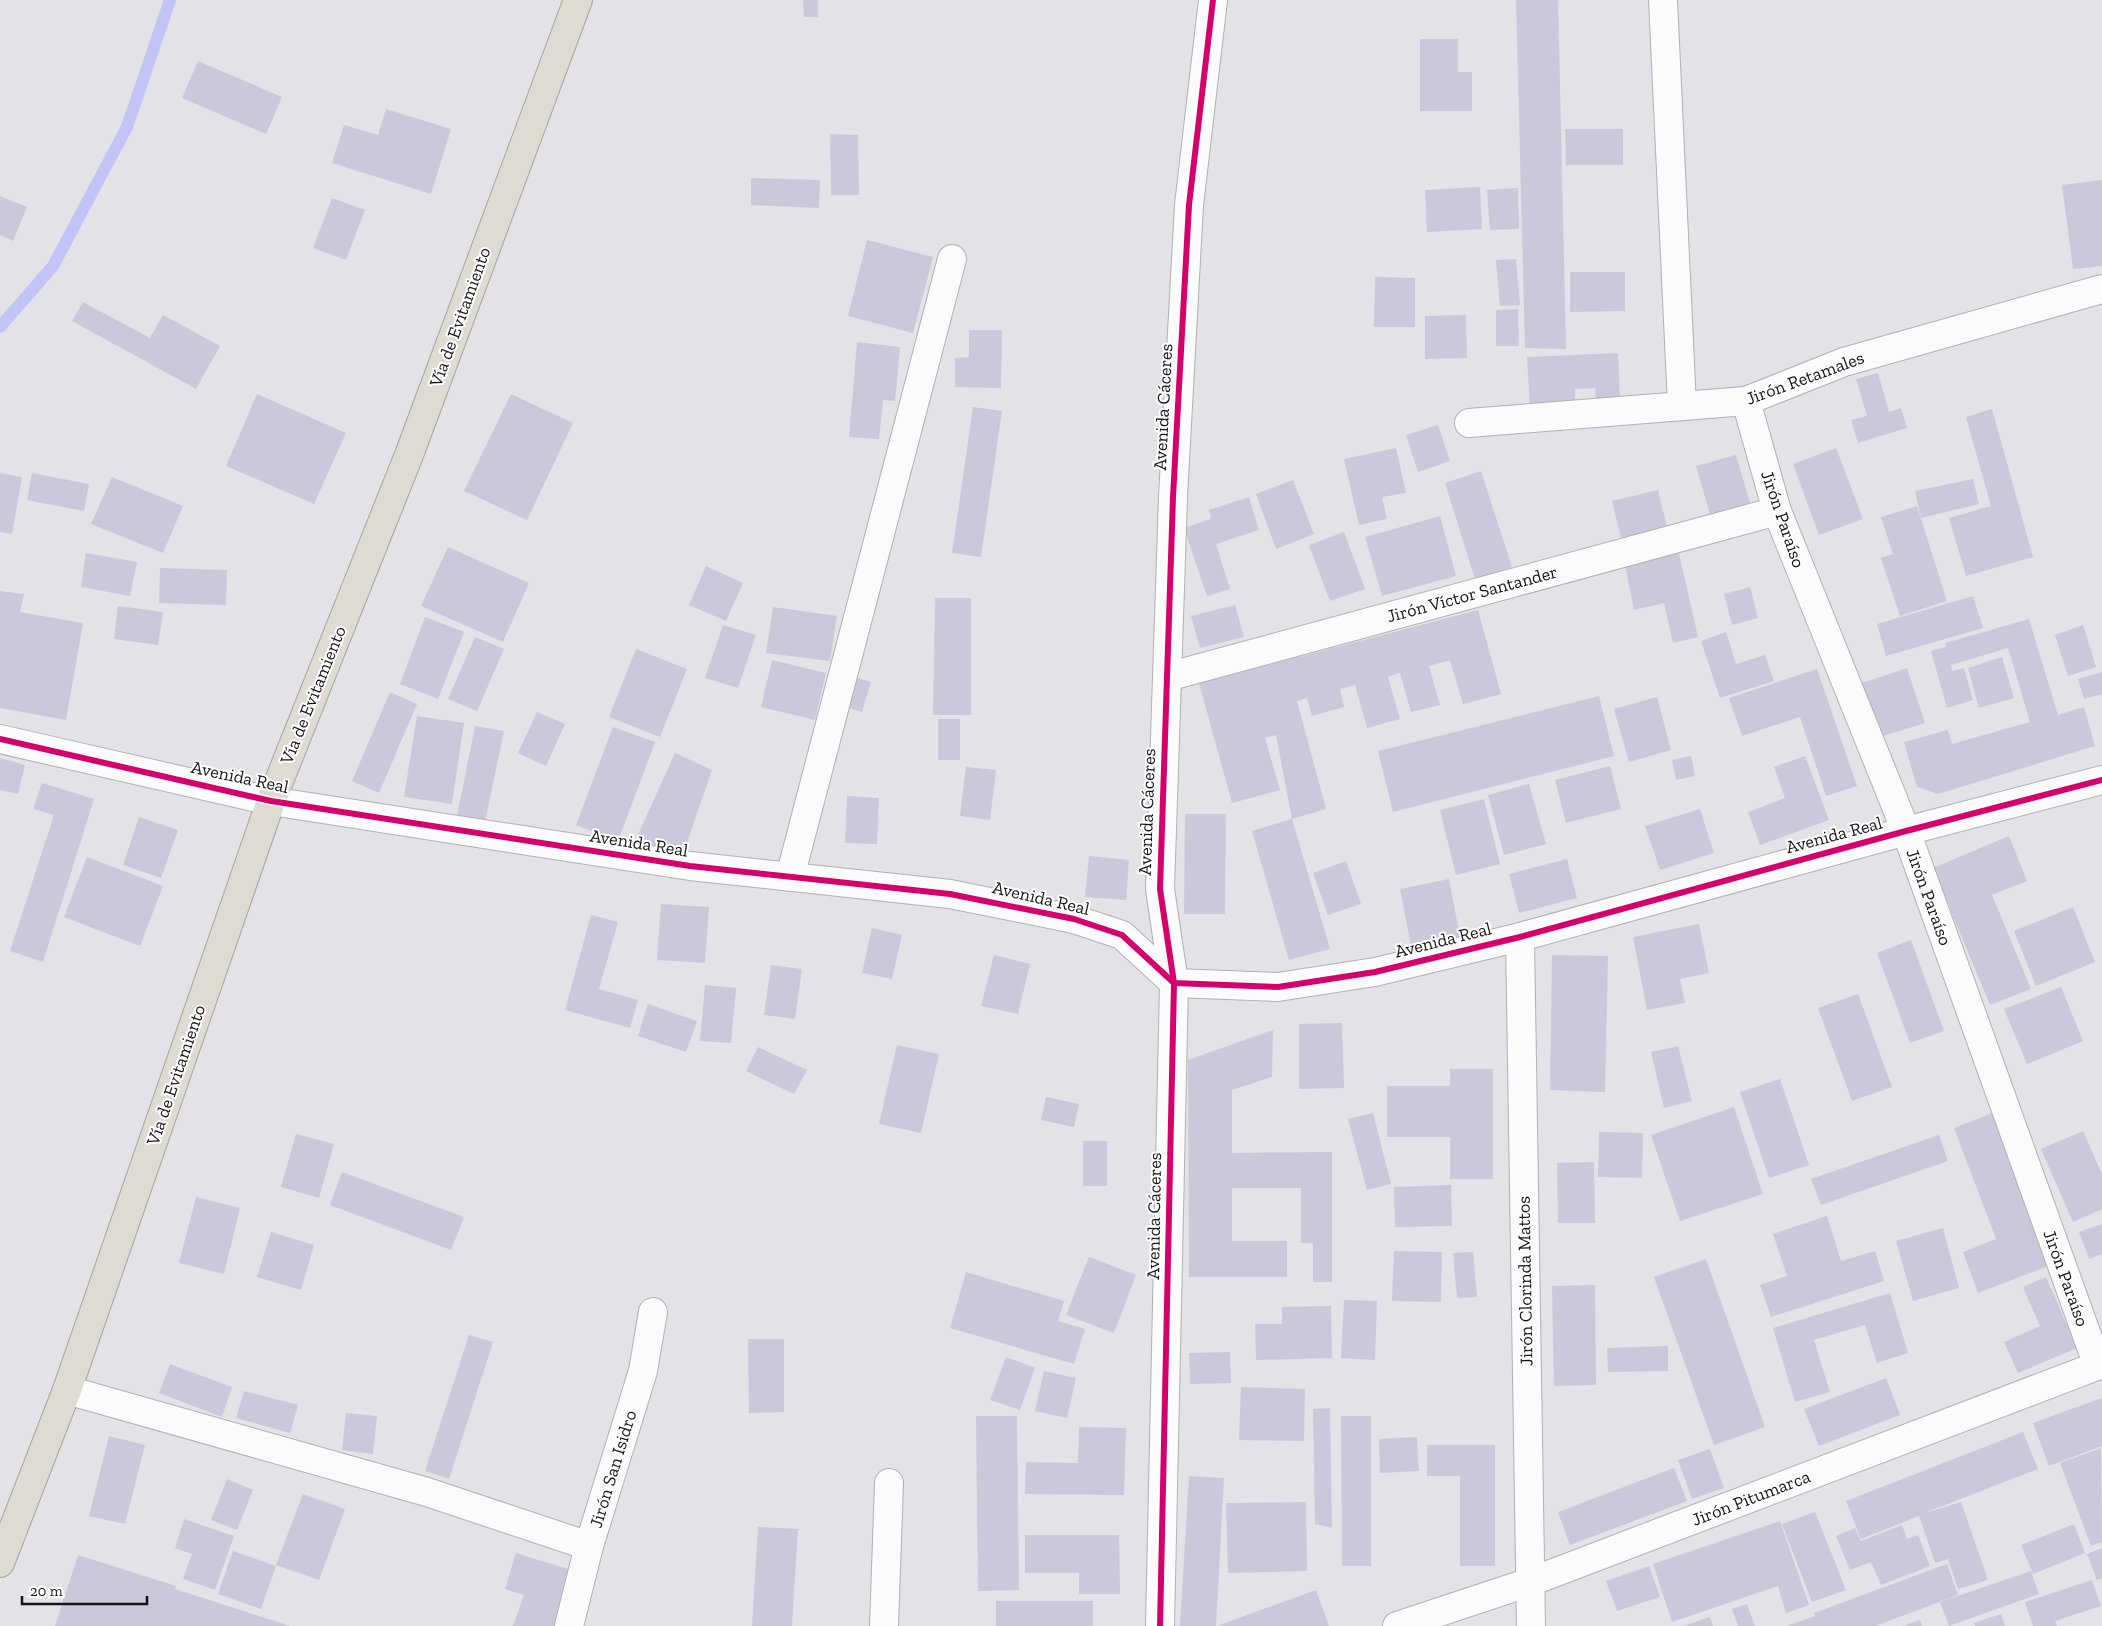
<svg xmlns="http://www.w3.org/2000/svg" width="2102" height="1626" font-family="'Zilla Slab',serif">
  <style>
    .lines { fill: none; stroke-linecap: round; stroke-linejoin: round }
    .stream { stroke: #c1c4f4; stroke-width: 12 }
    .building { fill: #c9c9db }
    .street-casing { stroke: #b1b1b4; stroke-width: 30 }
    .highway-casing { stroke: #a6a49b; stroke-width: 30 }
    .street { stroke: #fbfbfb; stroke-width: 28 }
    .highway { stroke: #dddbd2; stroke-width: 28 }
    .cycleway-casing { stroke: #fff; stroke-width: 9 }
    .cycleway { stroke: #d6006c; stroke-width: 6 }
    .labels { text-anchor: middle; stroke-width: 4; stroke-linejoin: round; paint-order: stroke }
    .street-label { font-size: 18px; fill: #141417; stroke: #fff }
  </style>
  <rect width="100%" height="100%" fill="#e2e2e7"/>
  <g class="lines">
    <polyline class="stream" points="0,327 53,266 127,127 170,0"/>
  </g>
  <g class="building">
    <polygon points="803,0 818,0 818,17 804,17"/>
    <polygon points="1516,0 1558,0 1566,349 1525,348"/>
    <polygon points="1420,39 1458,39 1458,72 1472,72 1472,111 1420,111"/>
    <polygon points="198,61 282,97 266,134 182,98"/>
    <polygon points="386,109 451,129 431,194 332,163 344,125 378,135"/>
    <polygon points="1565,129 1623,129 1623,165 1566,165"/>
    <polygon points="830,134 858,135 859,195 831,195"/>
    <polygon points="751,178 820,180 819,208 751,205"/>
    <polygon points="2102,180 2102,266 2073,269 2062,185"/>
    <polygon points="1480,187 1482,229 1427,232 1425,190"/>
    <polygon points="1518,188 1519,229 1490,230 1487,190"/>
    <polygon points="0,196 27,207 13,241 0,235"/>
    <polygon points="332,198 365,210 346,260 313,248"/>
    <polygon points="867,240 933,257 913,333 848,316"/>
    <polygon points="1516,259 1520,305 1500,306 1496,260"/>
    <polygon points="1570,272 1625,272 1625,311 1570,312"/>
    <polygon points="1375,277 1415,278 1415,327 1374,327"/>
    <polygon points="83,302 150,338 163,315 220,346 196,389 72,321"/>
    <polygon points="1518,309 1519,346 1496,346 1496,310"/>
    <polygon points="1466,315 1467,358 1425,359 1425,316"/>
    <polygon points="969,330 1002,330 1001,388 955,387 955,358 969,357"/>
    <polygon points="857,342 900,347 895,401 883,400 879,439 849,437"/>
    <polygon points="1618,353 1620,399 1596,400 1595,388 1575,389 1575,405 1530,407 1527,357"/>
    <polygon points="1878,373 1889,412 1901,408 1907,428 1858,443 1851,420 1867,416 1856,379"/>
    <polygon points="257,394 346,433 314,504 226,466"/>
    <polygon points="511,394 573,423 527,520 464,491"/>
    <polygon points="973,407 1002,411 981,557 952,553"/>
    <polygon points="1992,409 2033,557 1966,576 1949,518 1991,506 1966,417"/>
    <polygon points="1438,425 1450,461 1418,472 1406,435"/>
    <polygon points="1396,448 1406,493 1382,497 1387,519 1359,525 1344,459"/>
    <polygon points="1836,448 1863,519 1819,535 1793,464"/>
    <polygon points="1736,455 1750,503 1710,514 1696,466"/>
    <polygon points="1481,471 1512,567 1475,579 1445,483"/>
    <polygon points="0,473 22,477 12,534 0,532"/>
    <polygon points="32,473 89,484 84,511 27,500"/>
    <polygon points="112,477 183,506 163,553 91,524"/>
    <polygon points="1973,479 1979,504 1921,518 1915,491"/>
    <polygon points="1293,480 1314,534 1276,549 1256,494"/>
    <polygon points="1658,490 1667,527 1621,538 1612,501"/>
    <polygon points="1249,497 1259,530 1216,544 1230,589 1207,596 1184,528 1211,519 1209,510"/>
    <polygon points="1917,506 1947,601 1900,616 1881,558 1893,554 1881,517"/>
    <polygon points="1440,516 1456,576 1382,596 1365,537"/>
    <polygon points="1344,532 1365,589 1330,601 1309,545"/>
    <polygon points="448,547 529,583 503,642 421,606"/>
    <polygon points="1678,549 1698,637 1673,643 1664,603 1634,610 1625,565"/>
    <polygon points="86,553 137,562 130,596 81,587"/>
    <polygon points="706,566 743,583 726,621 689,605"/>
    <polygon points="160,568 227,570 226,605 159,603"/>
    <polygon points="1750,587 1758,618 1732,625 1724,594"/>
    <polygon points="0,591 24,594 20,612 83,623 66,720 0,708"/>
    <polygon points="1973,596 1983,628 1886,656 1877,624"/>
    <polygon points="935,598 971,598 971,715 933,715"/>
    <polygon points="1235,605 1244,637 1200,648 1191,616"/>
    <polygon points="118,606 163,612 158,645 114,639"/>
    <polygon points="773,607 837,616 830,661 766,653"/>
    <polygon points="1478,610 1501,694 1463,704 1450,660 1429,666 1440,705 1411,712 1400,673 1388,677 1400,719 1367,728 1355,685 1340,689 1344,707 1312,716 1307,698 1297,701 1326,809 1292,819 1330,949 1289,960 1252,831 1292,819 1276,735 1265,738 1280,790 1232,803 1199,683"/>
    <polygon points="425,617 464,632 438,699 400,684"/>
    <polygon points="2029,619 2058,715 2084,707 2095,746 1938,794 1917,787 1904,742 1948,730 1952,744 2030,722 2008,648 1951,665 1952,671 1964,668 1973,700 1947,708 1931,651 1946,647 1945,643"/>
    <polygon points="723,625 756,635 738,688 705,678"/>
    <polygon points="2083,625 2096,667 2068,676 2055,635"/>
    <polygon points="1726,632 1736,664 1765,655 1774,681 1720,698 1701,641"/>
    <polygon points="475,637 504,649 477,711 448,699"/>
    <polygon points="636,649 687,669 660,737 609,717"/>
    <polygon points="2002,657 2014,698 1979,708 1968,668"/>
    <polygon points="772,660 826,673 815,720 761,707"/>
    <polygon points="1907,668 1925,723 1880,737 1862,683"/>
    <polygon points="1817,669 1857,786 1826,796 1800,717 1742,736 1729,698"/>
    <polygon points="2102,672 2102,694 2084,699 2078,679"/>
    <polygon points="852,676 871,682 862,712 843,706"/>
    <polygon points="390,692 417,704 379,793 352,781"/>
    <polygon points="1599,696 1614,756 1393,812 1378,751"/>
    <polygon points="1657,697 1671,750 1629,762 1614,709"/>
    <polygon points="537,712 565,724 546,766 518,753"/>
    <polygon points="417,716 464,723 452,804 404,797"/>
    <rect x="938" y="719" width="22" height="41"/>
    <polygon points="475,726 504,731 485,822 457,816"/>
    <polygon points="613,727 655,742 618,841 576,825"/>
    <polygon points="675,753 712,770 682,857 633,846"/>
    <polygon points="1691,756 1695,776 1676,780 1672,760"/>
    <polygon points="1805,756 1829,820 1760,845 1748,812 1785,798 1774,767"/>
    <polygon points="0,758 25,765 18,794 0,790"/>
    <polygon points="1610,766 1621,809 1566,823 1555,780"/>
    <polygon points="966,767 996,770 990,820 960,816"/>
    <polygon points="42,783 94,799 43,962 10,951 54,815 33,809"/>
    <polygon points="1529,784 1546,844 1504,855 1488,795"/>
    <polygon points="847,796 879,798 877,844 845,843"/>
    <polygon points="1484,799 1500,864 1456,875 1440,810"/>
    <polygon points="1700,809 1714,853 1660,870 1645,826"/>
    <polygon points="1185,814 1226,814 1225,914 1184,914"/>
    <polygon points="139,817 178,830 161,878 123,865"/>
    <polygon points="2009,836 2027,881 1992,895 2031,989 1990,1005 1933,868"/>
    <polygon points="1089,856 1129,860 1126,900 1085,897"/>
    <polygon points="87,857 163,886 140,946 64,917"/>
    <polygon points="1567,859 1577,898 1519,913 1509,874"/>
    <polygon points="1346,861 1361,904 1328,915 1313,873"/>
    <polygon points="1449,879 1460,937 1411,946 1400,889"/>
    <polygon points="661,904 709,907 705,963 657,960"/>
    <polygon points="2073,907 2095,962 2036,986 2014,931"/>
    <polygon points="591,915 618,922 599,989 638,1000 630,1028 565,1010"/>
    <polygon points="1699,924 1709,973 1680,979 1685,1003 1647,1010 1633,937"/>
    <polygon points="872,928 902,935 892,979 862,973"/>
    <polygon points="1911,940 1944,1031 1910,1043 1877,953"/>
    <polygon points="994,955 1030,964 1018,1014 981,1006"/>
    <polygon points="1552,955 1608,956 1605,1092 1550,1090"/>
    <polygon points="771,965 802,969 795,1019 764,1015"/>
    <polygon points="705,985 736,988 731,1043 700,1041"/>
    <polygon points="2061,987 2083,1041 2027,1064 2004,1009"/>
    <polygon points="1858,994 1892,1087 1852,1101 1818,1008"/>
    <polygon points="648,1004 697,1021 686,1052 638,1036"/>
    <polygon points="1342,1023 1344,1088 1299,1089 1299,1024"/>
    <polygon points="1273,1030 1272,1077 1232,1090 1232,1153 1332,1152 1332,1282 1313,1282 1313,1243 1301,1243 1301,1188 1232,1188 1232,1241 1287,1241 1287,1277 1189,1277 1188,1060"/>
    <polygon points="897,1045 939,1054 921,1133 879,1124"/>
    <polygon points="1678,1046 1692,1101 1664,1108 1651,1052"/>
    <polygon points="758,1047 807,1070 794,1094 746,1071"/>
    <polygon points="1450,1069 1493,1069 1493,1179 1450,1179 1450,1137 1387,1137 1387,1086 1450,1086"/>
    <polygon points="1780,1079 1809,1165 1769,1178 1740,1092"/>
    <polygon points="1046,1097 1079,1104 1074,1127 1041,1120"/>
    <polygon points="1734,1107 1763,1194 1680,1221 1651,1135"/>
    <polygon points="1373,1113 1391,1184 1367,1190 1348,1119"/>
    <polygon points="1992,1113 2051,1265 1978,1293 1963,1252 1996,1239 1954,1128"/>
    <polygon points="2083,1131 2102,1174 2102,1209 2073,1222 2041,1149"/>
    <polygon points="1599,1132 1643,1133 1642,1178 1598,1177"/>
    <polygon points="296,1134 334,1144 319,1198 281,1187"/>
    <polygon points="1939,1135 1948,1161 1821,1205 1811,1179"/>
    <rect x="1083" y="1141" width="24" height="45"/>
    <polygon points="1594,1162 1595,1223 1558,1223 1557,1163"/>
    <polygon points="342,1172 464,1217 451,1250 330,1205"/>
    <polygon points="1451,1185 1452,1226 1395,1227 1394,1187"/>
    <polygon points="196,1197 240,1208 224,1274 179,1263"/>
    <polygon points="1827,1216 1841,1261 1875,1251 1884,1281 1771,1317 1760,1285 1787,1276 1773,1234"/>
    <polygon points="2102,1224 2102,1254 2089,1259 2079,1232"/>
    <polygon points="1943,1228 1959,1288 1913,1301 1896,1241"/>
    <polygon points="271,1232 314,1245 301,1290 257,1277"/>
    <polygon points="1394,1251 1442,1252 1441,1302 1392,1301"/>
    <polygon points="1473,1252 1477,1297 1457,1298 1453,1253"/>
    <polygon points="1089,1257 1136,1275 1114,1333 1066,1315"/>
    <polygon points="1706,1259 1765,1427 1714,1445 1654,1277"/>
    <polygon points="966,1272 1064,1301 1058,1321 1085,1329 1074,1364 950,1328"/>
    <polygon points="2046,1277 2077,1348 2018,1373 2004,1342 2040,1326 2023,1287"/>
    <polygon points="1595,1285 1596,1385 1554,1386 1552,1286"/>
    <polygon points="1890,1293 1908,1353 1877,1363 1865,1325 1814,1340 1830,1392 1795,1402 1773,1328"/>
    <polygon points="1344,1300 1377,1301 1375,1360 1341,1358"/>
    <polygon points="1331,1306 1332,1358 1256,1360 1255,1324 1282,1324 1282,1307"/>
    <polygon points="469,1335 493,1342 449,1479 425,1471"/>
    <polygon points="748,1339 784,1339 784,1412 749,1413"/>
    <polygon points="1668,1346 1668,1371 1608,1372 1607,1348"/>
    <polygon points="1230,1352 1231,1383 1190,1384 1189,1353"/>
    <polygon points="1006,1357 1035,1368 1020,1410 990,1400"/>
    <polygon points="170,1364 232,1387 222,1417 159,1393"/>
    <polygon points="1044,1371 1076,1378 1067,1418 1035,1411"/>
    <polygon points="1886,1378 1900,1415 1819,1446 1804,1409"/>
    <polygon points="1241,1387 1305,1389 1304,1441 1239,1440"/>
    <polygon points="244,1391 298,1405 290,1433 236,1418"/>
    <polygon points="2102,1398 2102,1446 2049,1466 2033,1423"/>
    <polygon points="1330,1408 1332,1528 1315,1524 1313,1409"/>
    <polygon points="346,1413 377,1416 373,1454 342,1450"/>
    <polygon points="976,1416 1017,1416 1019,1590 978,1591"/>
    <polygon points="1341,1416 1371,1416 1371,1566 1342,1566"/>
    <polygon points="1079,1427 1126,1428 1124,1495 1025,1494 1026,1462 1078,1463"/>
    <polygon points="2023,1432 2038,1469 1922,1514 1961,1502 1988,1580 1958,1589 1948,1559 1935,1563 1919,1516 1861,1539 1846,1501"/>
    <polygon points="109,1436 145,1445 125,1524 89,1516"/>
    <polygon points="1417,1437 1419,1471 1380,1473 1379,1439"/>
    <polygon points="1427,1445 1495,1445 1495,1566 1460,1566 1460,1476 1427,1476"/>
    <polygon points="2101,1448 2102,1542 2091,1546 2060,1463"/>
    <polygon points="1710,1449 1724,1488 1692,1499 1678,1460"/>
    <polygon points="1674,1468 1687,1501 1570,1545 1558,1512"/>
    <polygon points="1189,1476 1224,1478 1216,1626 1180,1626"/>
    <polygon points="227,1479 253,1490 237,1530 211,1520"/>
    <polygon points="303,1494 345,1509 319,1580 276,1565"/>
    <polygon points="1306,1502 1307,1571 1228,1573 1226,1503"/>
    <polygon points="1815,1512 1846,1590 1812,1602 1782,1524"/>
    <polygon points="184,1519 234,1536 215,1590 183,1579 192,1554 175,1548"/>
    <polygon points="1780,1521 1809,1605 1786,1613 1778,1586 1672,1622 1653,1564"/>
    <polygon points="2074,1524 2085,1553 2033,1574 2021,1545"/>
    <polygon points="1902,1525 1907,1539 1918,1535 1930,1566 1881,1585 1871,1562 1850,1570 1836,1536 1855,1528 1861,1541"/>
    <polygon points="758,1527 798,1529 792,1626 752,1626"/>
    <polygon points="1025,1535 1119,1535 1120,1594 1079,1594 1079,1573 1025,1573"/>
    <polygon points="2102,1548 2102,1578 2097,1580 2087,1554"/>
    <polygon points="233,1551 276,1566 261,1609 218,1594"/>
    <polygon points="516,1553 574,1571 557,1626 513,1626 524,1595 505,1589"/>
    <polygon points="78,1555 176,1586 175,1589 290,1626 55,1626"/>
    <polygon points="1947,1564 1958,1595 1875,1626 1786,1626 1815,1616 1814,1613"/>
    <polygon points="1649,1566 1660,1597 1617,1611 1606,1581"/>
    <polygon points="2031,1571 2039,1594 1949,1626 1940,1602"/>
    <polygon points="2092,1580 2101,1606 2055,1621 2057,1626 2033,1626 2025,1602"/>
    <polygon points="1316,1590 1329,1626 1217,1626"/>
    <rect x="996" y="1601" width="97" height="25"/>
    <polygon points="1747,1604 1755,1626 1738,1626 1732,1609"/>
    <polygon points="2001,1614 2005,1626 1975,1626 1974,1623"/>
    <polygon points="1710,1617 1713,1626 1683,1626"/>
    <polygon points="1920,1620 1922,1626 1903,1626"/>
  </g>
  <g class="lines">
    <defs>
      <g id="street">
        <polyline points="1663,0 1682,406"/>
        <polyline points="1746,401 1777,511 1906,831 2098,1366"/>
        <polyline points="1469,423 1746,401 1844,362 2102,289"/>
        <polyline points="1167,677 1777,511"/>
        <polyline points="0,739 271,801 690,866 950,894 1074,919 1122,935 1174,983 1278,987 1375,972 1520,937 1906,831 2102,780"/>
        <polyline points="790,877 952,259"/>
        <polyline points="1520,937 1531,1626"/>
        <polyline points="67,1390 427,1492 589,1546"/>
        <polyline points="569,1626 589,1546 643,1371 653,1312"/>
        <polyline points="884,1626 889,1483"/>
        <polyline points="1160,1626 1174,983 1160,889 1173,497 1189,205 1213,0"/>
        <polyline points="1397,1626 1530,1582 2102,1364"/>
      </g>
      <polyline id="highway" points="0,1563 67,1390 271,801 409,455 578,0"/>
    </defs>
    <use href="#street" class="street-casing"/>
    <use href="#highway" class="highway-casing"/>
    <use href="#street" class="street"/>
    <use href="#highway" class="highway"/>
    <defs>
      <g id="cycleway">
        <polyline points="0,739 271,801 690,866 950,894 1074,919 1122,935 1174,983 1278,987 1375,972 1520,937 1906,831 2102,780"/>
        <polyline points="1160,1626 1174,983 1160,889 1173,497 1189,205 1213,0"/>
      </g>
    </defs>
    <use href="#cycleway" class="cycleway-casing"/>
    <use href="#cycleway" class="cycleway"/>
  </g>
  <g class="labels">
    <g class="street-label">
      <text transform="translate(460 317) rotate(-70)" y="6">Vía de Evitamiento</text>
      <text transform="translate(1805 378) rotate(-20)" y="6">Jirón Retamales</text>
      <text transform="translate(1163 407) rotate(-87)" y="6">Avenida Cáceres</text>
      <text transform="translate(1783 519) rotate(71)" y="6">Jirón Paraíso</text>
      <text transform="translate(1472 594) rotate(-15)" y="6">Jirón Víctor Santander</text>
      <text transform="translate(313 695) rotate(-68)" y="6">Vía de Evitamiento</text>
      <text transform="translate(240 777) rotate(12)" y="6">Avenida Real</text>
      <text transform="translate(1147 812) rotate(-88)" y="6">Avenida Cáceres</text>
      <text transform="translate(1834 835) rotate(-15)" y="6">Avenida Real</text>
      <text transform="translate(639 843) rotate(9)" y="6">Avenida Real</text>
      <text transform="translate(1929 897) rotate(70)" y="6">Jirón Paraíso</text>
      <text transform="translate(1041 898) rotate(13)" y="6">Avenida Real</text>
      <text transform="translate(1443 940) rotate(-14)" y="6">Avenida Real</text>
      <text transform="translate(176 1075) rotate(-71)" y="6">Vía de Evitamiento</text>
      <text transform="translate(1154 1216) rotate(-89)" y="6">Avenida Cáceres</text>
      <text transform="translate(2066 1278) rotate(70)" y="6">Jirón Paraíso</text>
      <text transform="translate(1525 1281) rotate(-91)" y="6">Jirón Clorinda Mattos</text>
      <text transform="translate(613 1469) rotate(-73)" y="6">Jirón San Isidro</text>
      <text transform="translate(1751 1498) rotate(-21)" y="6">Jirón Pitumarca</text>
    </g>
  </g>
  <path d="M22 1596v8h125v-8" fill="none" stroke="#141417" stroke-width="2.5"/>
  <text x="30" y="1596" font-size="15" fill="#141417" stroke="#ffffff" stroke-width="4" paint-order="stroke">20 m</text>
</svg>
